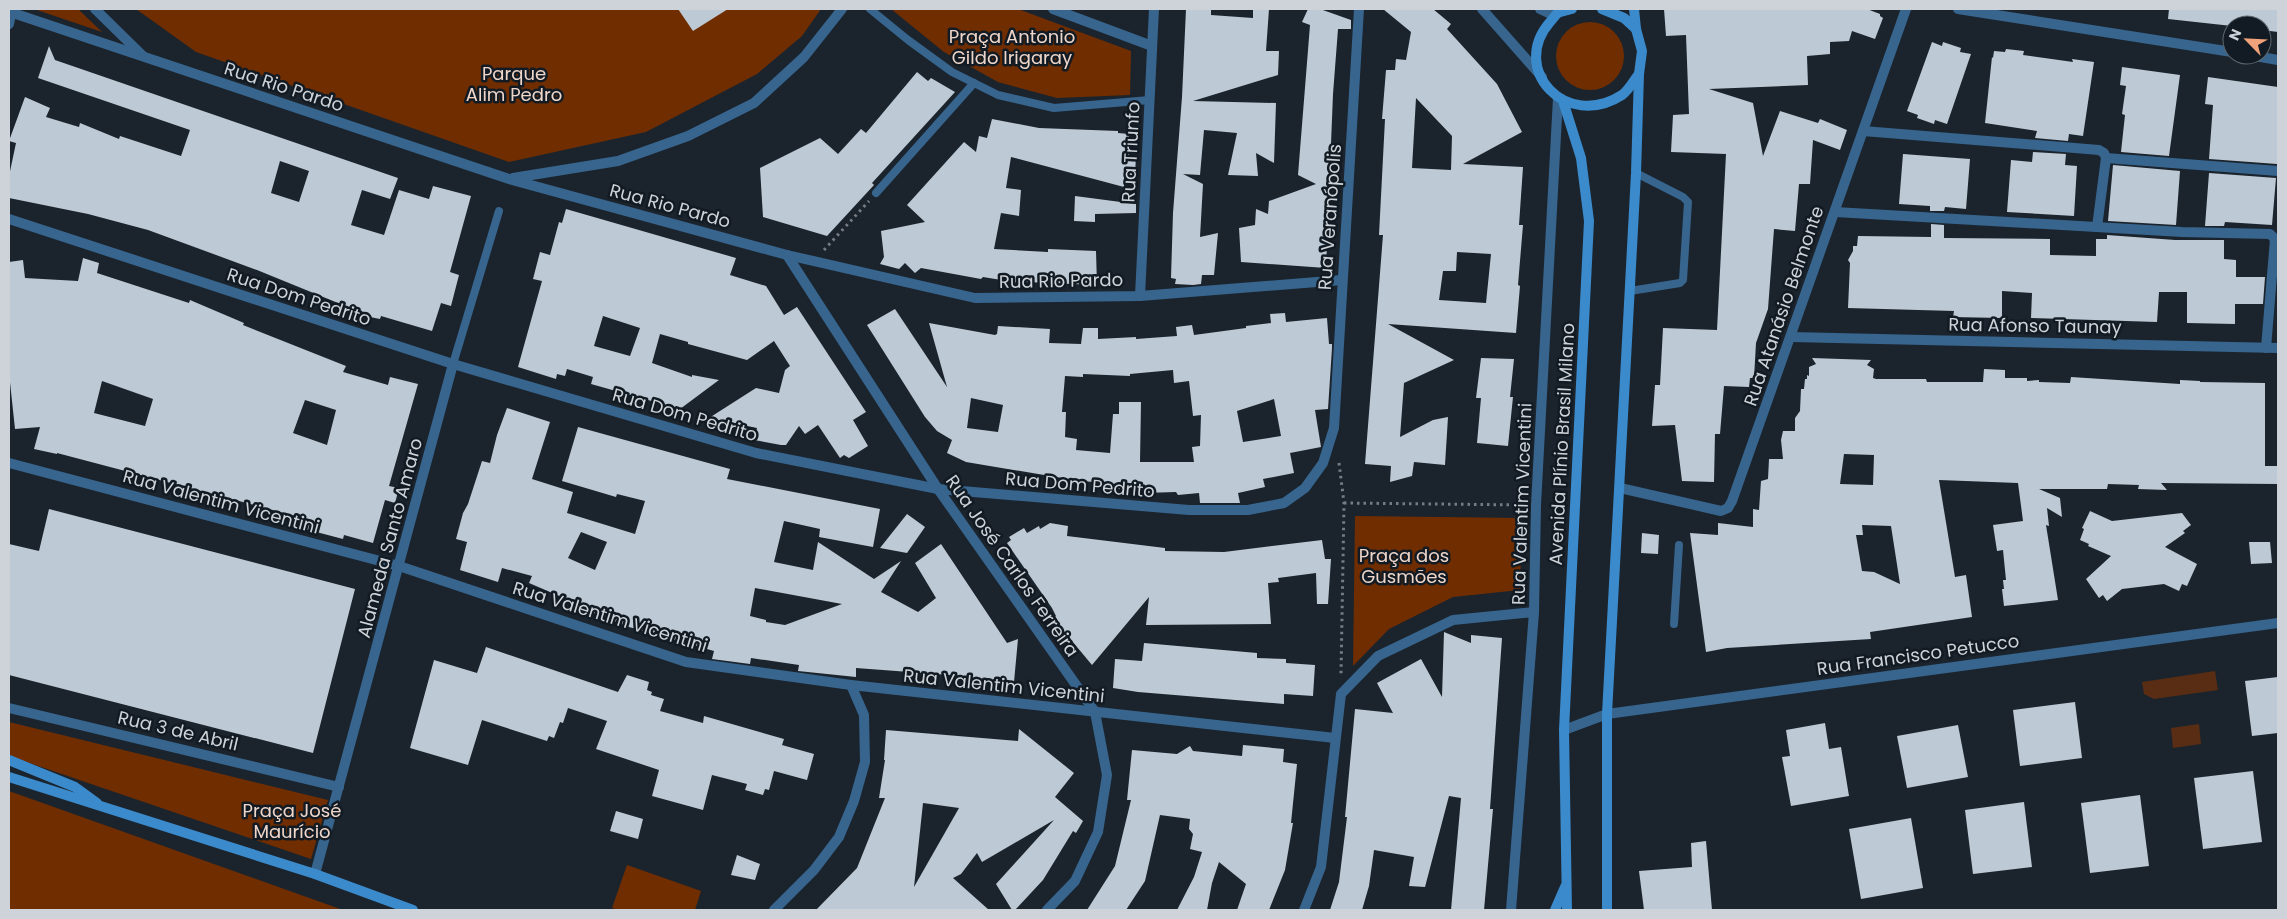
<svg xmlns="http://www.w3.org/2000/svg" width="2287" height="919" font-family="Poppins,sans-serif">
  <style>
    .green { fill: #702d00 }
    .water { fill: #592d14 }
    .building { fill: #bdc9d4; fill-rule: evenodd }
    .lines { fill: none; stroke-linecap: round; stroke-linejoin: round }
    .path { stroke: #757c83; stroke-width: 3; stroke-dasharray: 2.5 4; stroke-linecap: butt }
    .service { stroke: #37658e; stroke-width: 8 }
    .minor { stroke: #37658e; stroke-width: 10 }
    .tertiary { stroke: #37658e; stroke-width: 10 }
    .secondary { stroke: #3b8acb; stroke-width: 10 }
    .labels { text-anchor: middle; stroke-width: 5; stroke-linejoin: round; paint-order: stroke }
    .park-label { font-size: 18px; fill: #eed6ca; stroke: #121b23 }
    .street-label { font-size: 18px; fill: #cdd3d8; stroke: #121b23 }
  </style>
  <rect width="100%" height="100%" fill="#1b242d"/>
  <g class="green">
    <polygon points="34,9 78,9 102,32"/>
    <polygon points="136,9 821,9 802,36 757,74 646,132 509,162 196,52"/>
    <polygon points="891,9 1018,9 1131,51 1130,95 1057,98 998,82 944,52"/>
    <circle cx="1590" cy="56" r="34"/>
    <polygon points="1355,516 1522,518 1520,590 1453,597 1389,629 1353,666"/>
    <polygon points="9,722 328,800 311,859 9,756"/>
    <polygon points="9,791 343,910 9,910"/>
    <polygon points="627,865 701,891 695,910 618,910 612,908"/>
  </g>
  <g class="water">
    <polygon points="2215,671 2218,690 2154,699 2144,694 2142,682"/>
    <polygon points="2199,724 2201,744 2173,748 2171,728"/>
  </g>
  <g class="building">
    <polygon points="678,9 728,9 693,31"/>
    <polygon points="1186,9 1211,9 1211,15 1253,18 1253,9 1269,9 1266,51 1279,51 1278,75 1193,101 1276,103 1274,163 1256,153 1258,176 1228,175 1237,133 1204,130 1200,175 1183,174 1203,184 1200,237 1218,233 1214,275 1202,275 1201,284 1193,285 1175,284 1176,279 1171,278 1173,213 1182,97"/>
    <polygon points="1308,9 1320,9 1351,20 1351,29 1338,29 1333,94 1326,268 1241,262 1239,228 1255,225 1256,209 1268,214 1269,201 1316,184 1298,175 1310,25 1302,22"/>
    <path d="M1383 9H1433L1451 24 1447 29 1497 84 1522 132 1463 164 1523 167 1519 225H1523L1518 285 1520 286 1516 333 1388 324 1454 360 1404 383 1400 437 1433 420 1448 417 1445 465 1414 462 1412 476 1390 482 1391 466 1365 464 1383 235H1379L1385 119H1382L1386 70H1395L1396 59 1406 60 1411 32ZM1416 98 1452 136 1451 170 1412 168ZM1457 252 1491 254 1486 303 1439 300 1443 271H1456Z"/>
    <polygon points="1664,9 1867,9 1880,14 1880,16 1883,18 1875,39 1852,31 1849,41 1830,42 1830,54 1807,56 1808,85 1709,89 1753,103 1763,156 1780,111 1818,123 1820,119 1847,130 1840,150 1813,140 1810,184 1799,184 1795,231 1774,229 1768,309 1756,343 1754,378 1750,378 1749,387 1724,386 1720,434 1715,434 1714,482 1682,481 1675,425 1652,426 1655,385 1660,385 1663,328 1717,330 1726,154 1671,152 1673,115 1689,114 1686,35 1666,36"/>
    <polygon points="2169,9 2278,9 2278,32 2262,30 2262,25 2232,26 2168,19"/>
    <polygon points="1932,42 1942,46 1943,42 1961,48 1960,52 1971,54 1947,124 1935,120 1934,124 1917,118 1918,115 1907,111"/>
    <path d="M49 46 55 60 398 178 390 199 362 190 351 225 384 235 399 190 429 199 433 186 471 196 450 272 459 275 451 306 441 303 432 331 381 316 380 319 365 316V314L257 270 148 230 88 214 9 198V176L16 143 9 141 25 97 50 108 46 117 79 127 80 123 119 139 120 136 181 156 190 130 38 78ZM280 161 309 171 299 202 271 193Z"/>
    <polygon points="2006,49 2024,51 2023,55 2073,62 2072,59 2094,62 2083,136 2069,134 2068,141 2035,138 2037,131 1985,123 1992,57 1993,58 1994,51 2005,52"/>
    <polygon points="2122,67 2180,75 2169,156 2121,152 2125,115 2122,114 2126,86 2120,85"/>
    <polygon points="917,72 928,81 931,78 955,92 872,183 874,185 827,236 763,217 760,168 820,138 838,154 861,129 866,133"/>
    <polygon points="2208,77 2278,87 2277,164 2209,159 2213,105 2205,104"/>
    <polygon points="992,119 1039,128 1118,131 1118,133 1129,134 1129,155 1136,155 1135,176 1124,175 1124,187 1011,157 1006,188 1021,190 1019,216 1001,213 994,249 1048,252 1048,249 1096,251 1097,285 1026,282 1026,284 983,277 981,279 921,268 915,273 905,263 899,269 880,264 884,257 881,231 925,222 907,205 964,142 976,152 979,136 987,138"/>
    <polygon points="2033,152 2066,154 2065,165 2077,166 2074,216 2007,212 2011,160 2032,162"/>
    <polygon points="1903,154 1970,159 1966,209 1945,207 1944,211 1930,211 1930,206 1899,204"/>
    <polygon points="2113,165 2180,171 2176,225 2108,221"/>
    <polygon points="2209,173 2276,178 2272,225 2225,222 2224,226 2205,226"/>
    <polygon points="1075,196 1136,204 1136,213 1095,214 1095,222 1074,221"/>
    <path d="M566 209 736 258 730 275 766 286 784 315 797 307 866 412 853 420 868 446 849 458 844 455 840 458 818 425 805 434 799 426 786 445H781L754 440 757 428 709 418 756 388 779 393 785 370 790 366 774 341 747 360 688 344V342L660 334 652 363 692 377V375L719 380 680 409 591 384 593 377 567 369 565 376 557 374 556 379 518 367 542 281 533 279 540 252 550 255 559 222 562 223ZM603 316 640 328 630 356 594 346Z"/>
    <polygon points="1931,224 1944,225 1944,238 2050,239 2050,255 2096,256 2096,239 2107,239 2107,235 2175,240 2224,240 2224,259 2236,260 2236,277 2265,277 2263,304 2235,304 2235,324 2187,323 2187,292 2159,292 2157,322 2031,318 2032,293 2002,291 2002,318 1953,317 1954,311 1848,308 1850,263 1848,260 1853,251 1853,246 1857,246 1858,236 1931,237"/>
    <path d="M83 258 99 263 97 273 189 303 190 300 244 323 243 325 346 366 343 372 388 385 390 377 418 384 389 486 399 488 395 503 385 500 373 543 344 535 343 539 305 529 307 519 57 453V454L34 449 40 427 15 429 9 373V262L23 260 25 278 78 281ZM102 381 153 399 145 426 94 413ZM305 400 336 410 327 445 293 433Z"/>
    <path d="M895 309 947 387 929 323 995 335 997 334 998 326 1050 329 1049 343 1081 344 1083 328H1098V339L1136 337V339L1177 336 1176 327 1192 325 1194 335 1246 328V326L1271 323 1270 314 1285 313 1286 322 1327 318 1329 344H1332V348L1328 409 1315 410 1321 447 1290 453 1294 473 1263 479 1265 487 1238 493 1240 503H1200L1199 493 1178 495 1176 492 1144 493V489H1108L1109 483 1080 481 966 462 947 453 952 440 937 431 925 417 867 325ZM1173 370 1174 383 1189 381 1193 416 1201 415 1200 446 1192 447 1194 462H1140L1141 402H1119V414H1113L1110 453 1076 450 1077 439 1065 437 1066 412H1062L1065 376 1083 377V374L1130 376V374ZM971 398 1003 405 998 432 967 428ZM1274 399 1281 436 1243 442 1237 411Z"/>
    <polygon points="1481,358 1514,359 1510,397 1513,397 1508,446 1477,443 1481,398 1476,398"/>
    <path d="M1812 358 1871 360 1867 365 1874 369 1873 378 1876 379H1926L1927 382H1983L1984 369 2005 370V378H2027V381L2039 380V382L2070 383 2071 377 2180 384V380L2200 381V382L2265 383V466H2278V484L2161 483 2167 490 2138 489 2139 485 2108 484 2107 489H2039L2060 498 2062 517 2047 508 2049 526 2046 525 2058 600 2004 606 2002 589H2004L2003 580H2006L2003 550 1997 551 1993 525 2023 521 2018 483 1939 480 1955 577 1966 575 1972 617 1870 632 1871 639 1727 648 1706 652 1690 533 1718 535V523L1753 527V509L1759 510 1761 481 1768 479 1769 459H1783L1781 440 1783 431H1795V418L1800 411 1801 389H1804L1805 379H1807V375L1809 376V367L1816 364ZM1844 454 1874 455 1873 485 1840 484ZM1862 525 1891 526 1900 584 1874 572 1862 571 1856 535H1863Z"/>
    <path d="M507 408 550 422 532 479 573 492 567 513 635 534 645 501 617 494 616 497 562 481 578 427 730 469 727 479 880 509 873 547 819 537 820 529 784 521 774 562 813 570 818 542 874 579 901 561 881 592 918 612 936 598 915 563 941 544 1007 643 1018 639 1014 682 985 680 984 689 966 688 963 676 856 668V677L798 671 799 665 751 658 750 664 712 659 714 651 629 627 579 607 564 598 529 583 532 576 502 568 498 582 460 570 467 542 456 539 463 513 468 504 482 461 490 463 497 435ZM581 532 607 542 595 570 568 558ZM755 588 842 604 785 625 766 622V620L750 616Z"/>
    <polygon points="49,509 355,589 313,753 9,675 9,544 39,551"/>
    <polygon points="2090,511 2112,521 2182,513 2191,525 2183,531 2185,533 2165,547 2197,564 2187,586 2182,584 2179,591 2164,584 2122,589 2107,601 2103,595 2099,598 2086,579 2111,556 2088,546 2089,544 2080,540 2084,529 2082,528"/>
    <polygon points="907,514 925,527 907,553 880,548"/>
    <polygon points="1050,523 1068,526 1067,536 1165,548 1165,551 1224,552 1322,540 1325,559 1331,559 1328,604 1317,604 1316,573 1278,578 1279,582 1268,583 1271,624 1146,625 1149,597 1092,665 1062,629 1055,617 1056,616 1052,608 1007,543 1011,540 1009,537 1024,528 1027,533 1039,526 1040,529"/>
    <polygon points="1642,533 1659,535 1658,554 1641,553"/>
    <polygon points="2249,542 2270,542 2272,563 2251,564"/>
    <polygon points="1444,632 1471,643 1471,635 1502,638 1490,809 1493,809 1484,910 1451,910 1461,798 1449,796 1425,887 1409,886 1414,857 1374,850 1369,886 1362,910 1330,910 1339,882 1347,817 1345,817 1355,709 1393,713 1377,683 1421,659 1442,697"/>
    <polygon points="1144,643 1257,653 1257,658 1286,659 1286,663 1315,665 1313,696 1284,694 1284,704 1138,692 1113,688 1115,659 1142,661"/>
    <polygon points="486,647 618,692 627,675 649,682 647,690 652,692 651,695 664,699 660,711 703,723 704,716 784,739 782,745 814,754 807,780 774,771 769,790 765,789 763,795 745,790 747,784 712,775 703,810 652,796 659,770 596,749 607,721 568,708 563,723 560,722 554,738 549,736 547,741 482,720 468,765 410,748 434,660 477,673"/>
    <polygon points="2278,677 2278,733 2252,736 2245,681"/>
    <polygon points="2075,702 2082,758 2020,766 2013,710"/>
    <polygon points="1825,723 1829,749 1841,747 1849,796 1791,806 1782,757 1790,756 1786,730"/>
    <polygon points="1958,725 1968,777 1907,788 1897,736"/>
    <path d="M1019 729 1074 773 1055 797 1083 821 1076 833 1073 831 1043 880 1015 910H1012L996 884 1054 820 982 862 977 853 961 874 953 878 989 910H816L857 868 885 798H879L885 760H884L886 730 1018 741ZM923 803 959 808 914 887Z"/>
    <polygon points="1243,745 1284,749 1283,762 1297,764 1291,823 1293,823 1285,870 1269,910 1237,910 1246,884 1219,862 1212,883 1207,910 1177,910 1194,877 1202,852 1190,849 1193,834 1189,829 1190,819 1160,815 1145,881 1126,910 1087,910 1115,866 1131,800 1127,800 1132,750 1177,754 1190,746 1193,751 1242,756"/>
    <polygon points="2253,771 2262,842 2203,849 2194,778"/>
    <polygon points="2140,795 2149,866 2090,873 2081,803"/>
    <polygon points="2024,802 2032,867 1973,874 1965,810"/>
    <polygon points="616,811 643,819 638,839 610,831"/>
    <polygon points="1911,818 1923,888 1861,899 1849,829"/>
    <polygon points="1706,841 1712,910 1644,910 1639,871 1692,867 1691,843"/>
    <polygon points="737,855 760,864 755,880 731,875"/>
  </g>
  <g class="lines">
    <g class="path">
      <polyline points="824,250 869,201"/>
      <polyline points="1339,463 1344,503 1341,674"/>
      <polyline points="1344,503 1524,505"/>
    </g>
    <g class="service">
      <polyline points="870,9 908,40 952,72 998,95 1054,108 1150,100"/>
      <polyline points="876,193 974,83"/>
      <polyline points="1630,291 1680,283 1683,280 1688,202 1683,197 1636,173"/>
      <polyline points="453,364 499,211"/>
      <polyline points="1674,624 1679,545"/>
    </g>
    <g class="minor">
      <polyline points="95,9 143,56"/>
      <polyline points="1053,9 1152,46"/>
      <polyline points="1958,9 2232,52"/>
      <polyline points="13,13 509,179 787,255 975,298 1140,296 1342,280"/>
      <polyline points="9,24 12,9"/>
      <polyline points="2249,55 2278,60"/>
      <polyline points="1863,131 2099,150 2104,153 2106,158 2097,227"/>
      <polyline points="2106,158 2278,171"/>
      <polyline points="513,178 618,161 688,136 754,103 804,57 842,9"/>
      <polyline points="1835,212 2182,232 2270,234 2275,239 2266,348"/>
      <polyline points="9,219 453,364 756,453 938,489 1189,510 1248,510 1284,503 1305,488 1323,463 1334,428 1359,9"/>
      <polyline points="787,255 938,489 1095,712 1107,775 1098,832 1075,881 1047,910"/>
      <polyline points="1140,296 1154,9"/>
      <polyline points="1791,337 2278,348"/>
      <polyline points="9,463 399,566 686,662 851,685 1335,738"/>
      <polyline points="1620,488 1721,511 1728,508 1732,501 1906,9"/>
      <polyline points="9,708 339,787"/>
      <polyline points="315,874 453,364"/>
      <polyline points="774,910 814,870 839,837 854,801 865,762 864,715 851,685"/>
      <polyline points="1304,910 1321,867 1341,694 1378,656 1453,620 1534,612"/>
      <polyline points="1511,910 1534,612 1536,505 1558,98"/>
    </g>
    <g class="tertiary">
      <polyline points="1482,9 1542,77"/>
      <polyline points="1540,9 1555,16"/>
      <polyline points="1564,730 1607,714 2278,623"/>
    </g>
    <g class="secondary">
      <path d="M1572 9C1568 10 1561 11 1558 13 1555 15 1552 20 1550 22 1509 69 1566 131 1622 95 1629 90 1634 80 1639 74"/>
      <polyline points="1602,9 1624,18 1636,29"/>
      <polyline points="1563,101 1581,158 1589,221 1564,730 1567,910"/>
      <polyline points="9,760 75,787 97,803"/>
      <polyline points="9,777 315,874 413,910"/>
      <polyline points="1555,910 1565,887"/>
      <polyline points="1607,910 1607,714 1636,173 1639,74 1642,51 1636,29 1634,9"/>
    </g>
  </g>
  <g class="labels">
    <g class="park-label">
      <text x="1012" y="43">Praça Antonio<tspan x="1012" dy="21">Gildo Irigaray</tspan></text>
      <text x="514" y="80">Parque<tspan x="514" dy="21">Alim Pedro</tspan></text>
      <text x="1404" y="562">Praça dos<tspan x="1404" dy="21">Gusmões</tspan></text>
      <text x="292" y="817">Praça José<tspan x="292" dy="21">Maurício</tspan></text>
    </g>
    <g class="street-label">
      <text transform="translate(284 87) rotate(18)" y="6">Rua Rio Pardo</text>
      <text transform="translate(1131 152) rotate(-87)" y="6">Rua Triunfo</text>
      <text transform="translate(670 206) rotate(15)" y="6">Rua Rio Pardo</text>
      <text transform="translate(1330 217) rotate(-86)" y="6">Rua Veranópolis</text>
      <text transform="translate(1061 281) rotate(-1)" y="6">Rua Rio Pardo</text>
      <text transform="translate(299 297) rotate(18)" y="6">Rua Dom Pedrito</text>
      <text transform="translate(1784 306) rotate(-71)" y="6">Rua Atanásio Belmonte</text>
      <text transform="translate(2035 326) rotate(1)" y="6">Rua Afonso Taunay</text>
      <text transform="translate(685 415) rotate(16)" y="6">Rua Dom Pedrito</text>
      <text transform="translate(1562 444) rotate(-87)" y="6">Avenida Plínio Brasil Milano</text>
      <text transform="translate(1080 485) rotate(5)" y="6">Rua Dom Pedrito</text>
      <text transform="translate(221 502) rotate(15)" y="6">Rua Valentim Vicentini</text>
      <text transform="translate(1522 504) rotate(-88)" y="6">Rua Valentim Vicentini</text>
      <text transform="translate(390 538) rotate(-75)" y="6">Alameda Santo Amaro</text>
      <text transform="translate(1012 566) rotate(55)" y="6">Rua José Carlos Ferreira</text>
      <text transform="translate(610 617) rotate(17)" y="6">Rua Valentim Vicentini</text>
      <text transform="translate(1918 655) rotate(-8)" y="6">Rua Francisco Petucco</text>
      <text transform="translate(1004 686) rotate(6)" y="6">Rua Valentim Vicentini</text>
      <text transform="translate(178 731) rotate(13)" y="6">Rua 3 de Abril</text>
    </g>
  </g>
  <rect width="2287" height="919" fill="none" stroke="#cdd3d8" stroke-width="20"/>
  <g transform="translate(2247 40) rotate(294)"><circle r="24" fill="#121b23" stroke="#5d656b"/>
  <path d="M0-4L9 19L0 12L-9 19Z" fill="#f0a27a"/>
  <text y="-8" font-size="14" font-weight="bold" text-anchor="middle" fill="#cdd3d8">N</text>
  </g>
</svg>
